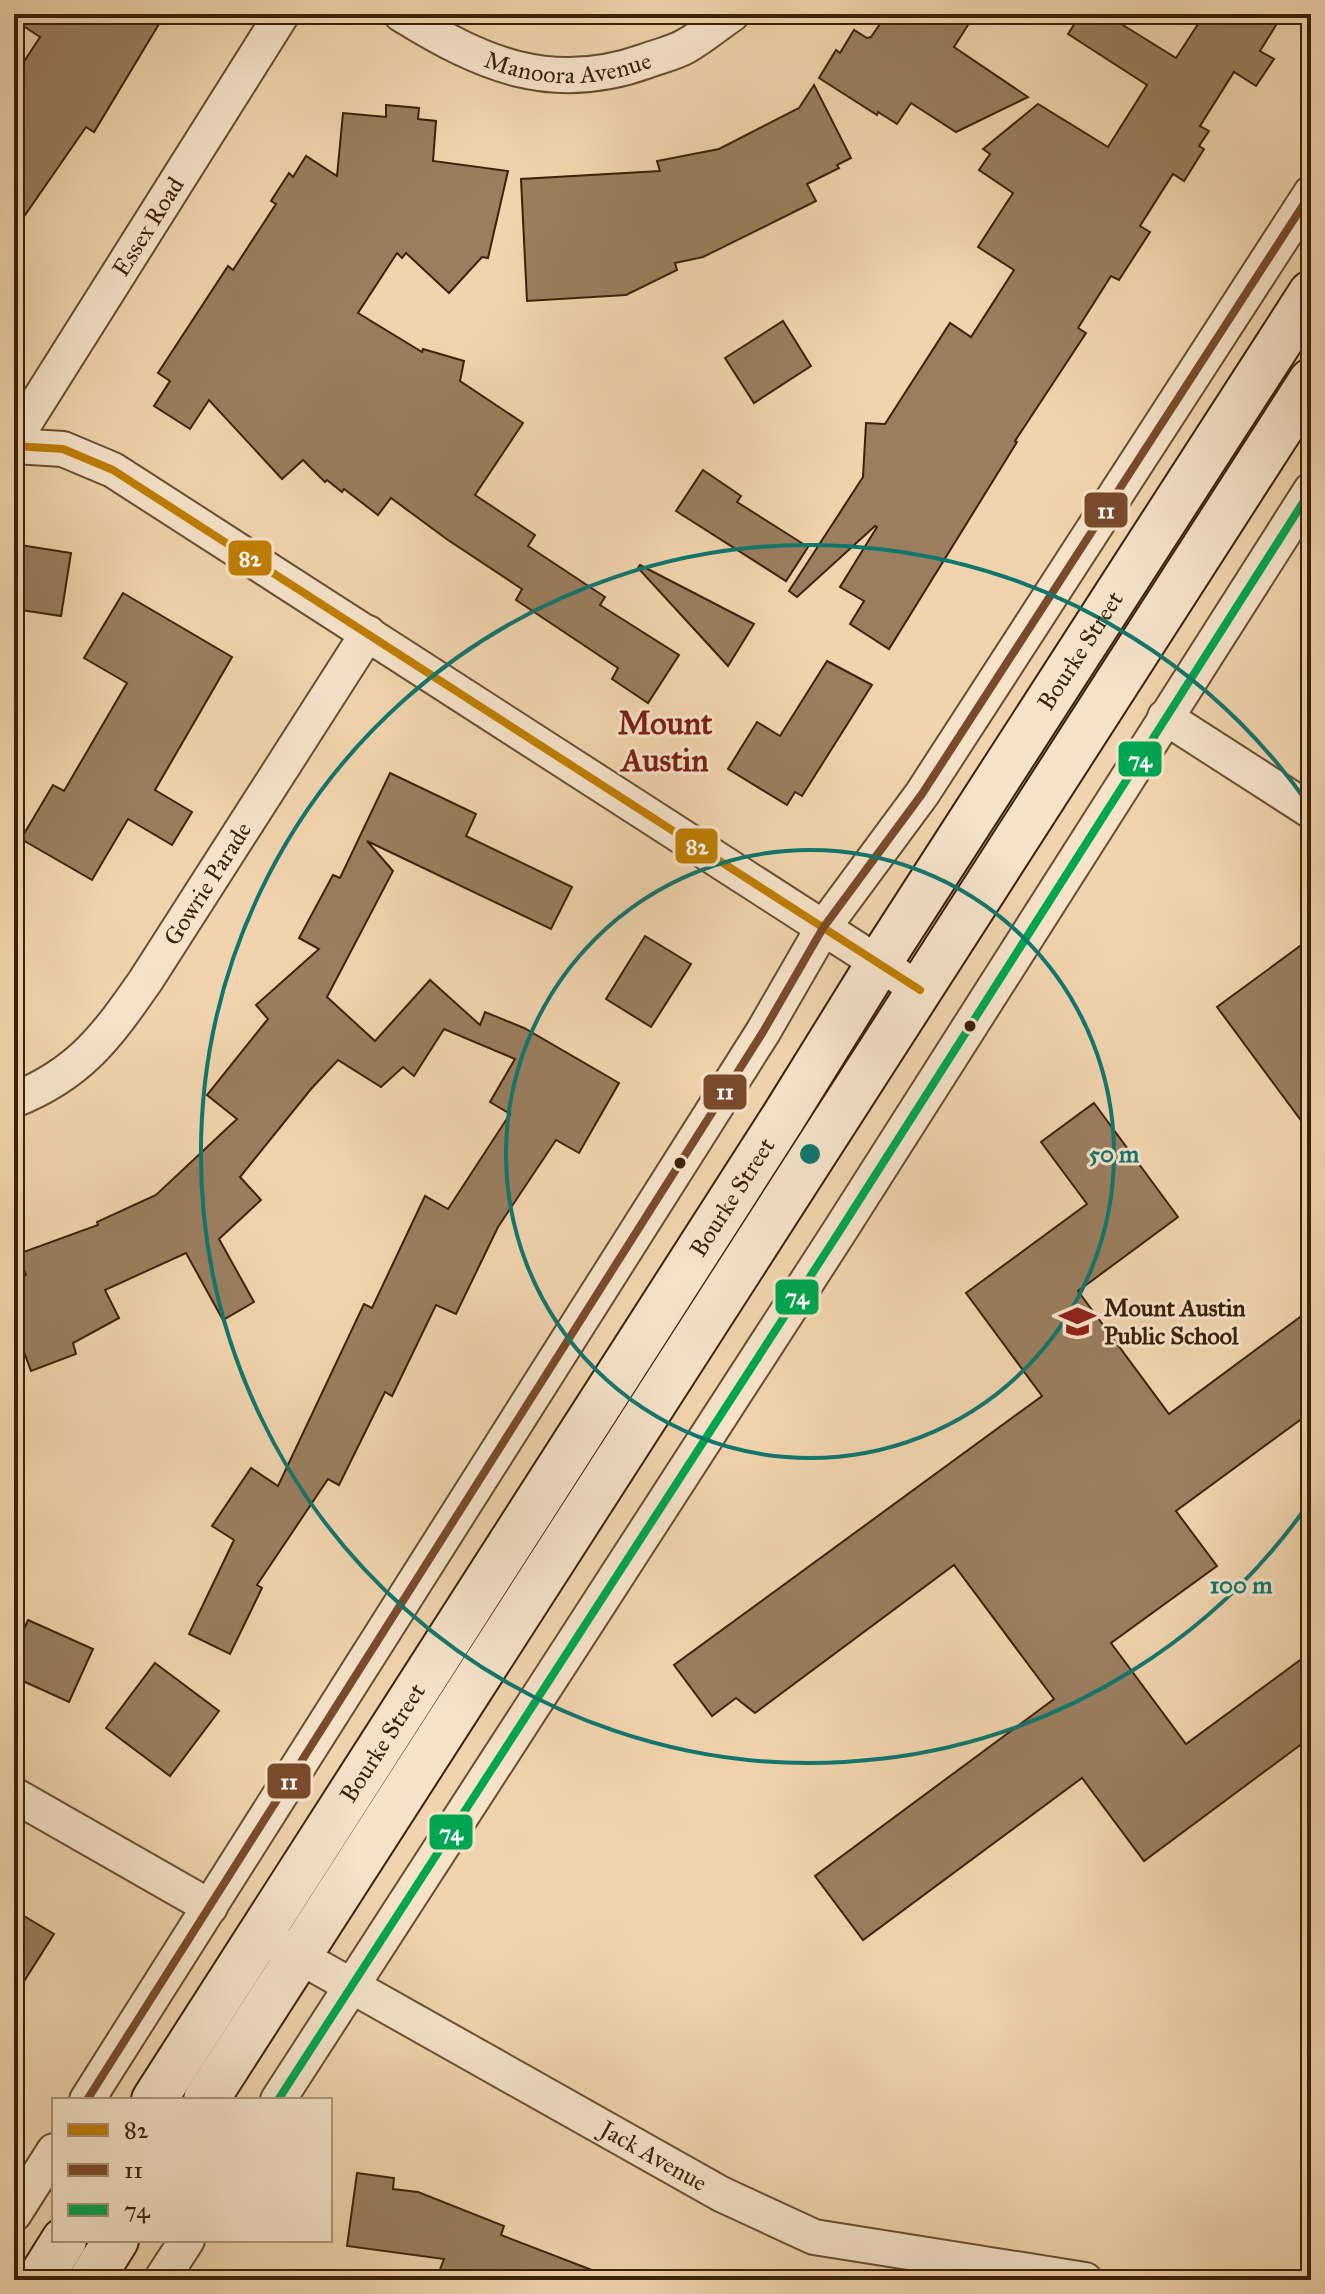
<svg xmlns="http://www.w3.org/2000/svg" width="1325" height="2294" font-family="'IM FELL Great Primer',serif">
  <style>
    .building { fill: #9a7e5e; stroke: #3b2109; stroke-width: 2 }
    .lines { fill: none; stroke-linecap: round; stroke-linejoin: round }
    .street-casing { stroke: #684e32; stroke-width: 38 }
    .secondary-casing { stroke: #3b2109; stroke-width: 48 }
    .street { stroke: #f6e3ca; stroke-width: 34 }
    .secondary { stroke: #f6e3ca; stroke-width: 44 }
    .bus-1-casing { stroke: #f6e3ca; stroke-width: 14 }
    .bus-2-casing { stroke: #f6e3ca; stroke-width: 14 }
    .bus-3-casing { stroke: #f6e3ca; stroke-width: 14 }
    .bus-1 { stroke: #bf7e03; stroke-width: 8 }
    .bus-2 { stroke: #7a4b2a; stroke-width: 8 }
    .bus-3 { stroke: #00a651; stroke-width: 8 }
    .ring { fill: none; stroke: #0f766e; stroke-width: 4 }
    .bus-dot { fill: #3b2109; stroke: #f6e3ca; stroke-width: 3 }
    .labels { text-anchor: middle; stroke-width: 6; stroke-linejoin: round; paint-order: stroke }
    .street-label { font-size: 24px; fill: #3b2109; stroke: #f6e3ca }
    .poi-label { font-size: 24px; font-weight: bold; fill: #3b2109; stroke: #f6e3ca; text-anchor: start }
    .district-label { font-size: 32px; font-weight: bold; fill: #7a1f14; stroke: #f6e3ca }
    .centre { fill: #0f766e; stroke: #f6e3ca; stroke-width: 4 }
    .ring-label { font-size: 24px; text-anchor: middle; font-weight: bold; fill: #0f766e; stroke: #f6e3ca; stroke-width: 6; stroke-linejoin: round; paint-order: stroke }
    .line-badge { stroke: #f6e3ca; stroke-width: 3 }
    .badge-label { font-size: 22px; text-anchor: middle; font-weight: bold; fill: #fff }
  </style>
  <rect width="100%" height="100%" fill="#f1d4ad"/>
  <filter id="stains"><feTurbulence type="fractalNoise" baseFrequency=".0025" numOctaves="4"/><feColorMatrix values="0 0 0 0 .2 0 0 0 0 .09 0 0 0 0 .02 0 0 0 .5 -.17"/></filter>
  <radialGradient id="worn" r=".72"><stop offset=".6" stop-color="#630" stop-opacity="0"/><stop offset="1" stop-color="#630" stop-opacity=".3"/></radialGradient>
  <g class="building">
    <polygon points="14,14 165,14 94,132 86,127 14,231 14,77 40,37 14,20"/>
    <polygon points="887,14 975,14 954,47 1028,97 956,132 911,103 897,124 878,112 877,115 819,78 836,50 840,53 854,30 867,38 871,37"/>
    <polygon points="1081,14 1105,14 1176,58 1202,18 1204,20 1208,14 1283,14 1260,51 1274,59 1256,86 1234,72 1200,126 1209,131 1199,146 1204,149 1184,181 1173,174 1140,226 1150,232 1119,280 1111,276 1078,328 1086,333 1015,441 1017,442 889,649 850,624 864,601 840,587 877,527 875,526 797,597 789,591 863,477 866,423 885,424 950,323 971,337 1014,270 978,247 1013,193 979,170 990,154 983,149 1038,104 1108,147 1147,85 1068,34"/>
    <polygon points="814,85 851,158 837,165 839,168 807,184 816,201 703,257 675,263 677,270 626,295 527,301 521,179 660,171 657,161 719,149 799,108"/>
    <polygon points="386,105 419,108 418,119 436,121 433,161 508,171 488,258 482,257 449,293 406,253 402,258 397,253 358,313 422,352 423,349 464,361 460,381 523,423 475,495 535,535 528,546 605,597 600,605 679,655 648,703 612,679 618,668 516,600 522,589 448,540 391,498 378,515 344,489 342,492 327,480 325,482 303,460 282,479 209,400 190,429 154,406 170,381 158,373 228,266 233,270 276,204 271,201 289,173 293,177 306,156 337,176 343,113 386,117"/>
    <polygon points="783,321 811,366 754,403 725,358"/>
    <polygon points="703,470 741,496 737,502 808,547 786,581 676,511"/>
    <polygon points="14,544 71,553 61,616 14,609"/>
    <polygon points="640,565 754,624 728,666 638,568"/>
    <polygon points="123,593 232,657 155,790 192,812 172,845 128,819 92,880 21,839 53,785 64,791 127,683 84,658"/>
    <polygon points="827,661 872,685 802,796 795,792 787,805 728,769 757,722 780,736"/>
    <polygon points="390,773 476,814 466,836 572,887 551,929 367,841 393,871 327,997 375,1041 430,980 480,1025 485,1012 524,1028 619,1083 579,1153 556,1140 498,1227 456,1314 436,1305 392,1396 385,1392 339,1485 328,1479 257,1585 262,1588 230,1654 189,1634 234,1540 212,1526 251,1468 278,1486 364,1304 372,1308 425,1196 448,1209 510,1114 490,1102 515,1059 444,1029 414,1076 403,1067 381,1087 338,1060 311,1089 240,1177 261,1200 219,1239 254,1302 223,1320 186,1253 105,1290 119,1318 73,1343 76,1354 31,1371 14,1325 14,1280 26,1275 18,1254 98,1225 97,1222 156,1195 237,1119 207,1095 268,1019 256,1005 319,949 299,938 333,875 340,878"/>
    <polygon points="645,936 691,964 651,1027 606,999"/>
    <polygon points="1311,938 1311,1134 1217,1007"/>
    <polygon points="1094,1103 1178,1217 1078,1291 1169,1414 1311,1309 1311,1412 1176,1511 1217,1566 1111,1643 1186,1744 1311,1652 1311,1737 1144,1861 1082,1778 863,1940 815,1876 1054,1699 954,1565 755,1713 736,1698 712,1716 674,1665 1042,1396 966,1293 1087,1204 1041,1142"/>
    <polygon points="28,1620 93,1649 69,1702 14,1677 14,1652"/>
    <polygon points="155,1663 219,1711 170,1776 106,1728"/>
    <polygon points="14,1910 54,1934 14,1997"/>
    <polygon points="357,2173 394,2178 393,2189 418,2192 504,2226 501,2235 610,2277 610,2280 460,2280 439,2272 444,2259 347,2246"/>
  </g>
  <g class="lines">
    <defs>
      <g id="street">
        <path id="s1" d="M401 14C482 64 551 95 646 61 659 56 674 53 686 46 702 37 717 24 732 14"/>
        <path id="s2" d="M14 440 282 14"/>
        <polyline points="14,446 63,449 113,470 920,990"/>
        <polyline points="1165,717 1311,811"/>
        <path id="s3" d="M14 1100C80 1074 107 1036 146 980L368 633"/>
        <polyline points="14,1795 210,1907"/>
        <path id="s4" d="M279 1945 721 2194 814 2237 1085 2280"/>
        <polyline points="87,2100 763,1032 823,928 922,794 1311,193"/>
        <polyline points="278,2100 839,1232 1311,490"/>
        <polyline points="14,2214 54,2151"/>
        <polyline points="161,2280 187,2240"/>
      </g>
      <g id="secondary">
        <path id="s5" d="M154 2100 783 1118 879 963 1311 293"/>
        <polyline points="206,2100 1311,381"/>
        <polyline points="39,2280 64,2240"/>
        <polyline points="91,2280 116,2240"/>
      </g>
    </defs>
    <use href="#street" class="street-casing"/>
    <use href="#secondary" class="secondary-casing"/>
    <use href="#street" class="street"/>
    <use href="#secondary" class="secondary"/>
    <defs>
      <polyline id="bus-1" points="14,446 63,449 113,470 920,990"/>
      <polyline id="bus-2" points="87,2100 763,1032 823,928 922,794 1311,193"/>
      <polyline id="bus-3" points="278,2100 839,1232 1311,490"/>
    </defs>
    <use href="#bus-1" class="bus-1-casing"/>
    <use href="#bus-2" class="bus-2-casing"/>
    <use href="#bus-3" class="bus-3-casing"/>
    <use href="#bus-1" class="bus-1"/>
    <use href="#bus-2" class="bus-2"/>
    <use href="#bus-3" class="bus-3"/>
  </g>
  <g class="ring">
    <circle cx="810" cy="1154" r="304"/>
    <path d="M1309 1503A609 609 0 1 1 1309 805"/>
  </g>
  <defs>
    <symbol id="school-bare" viewBox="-9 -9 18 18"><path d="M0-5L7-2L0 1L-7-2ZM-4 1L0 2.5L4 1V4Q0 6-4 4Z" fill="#8f2418" stroke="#f6e3ca" stroke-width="2.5" paint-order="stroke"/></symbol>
  </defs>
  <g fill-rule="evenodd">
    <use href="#school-bare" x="1052" y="1296" width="51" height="51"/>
  </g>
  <g class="bus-dot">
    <circle cx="970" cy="1026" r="7"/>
    <circle cx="680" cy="1163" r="7"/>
  </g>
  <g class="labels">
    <g class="street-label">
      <text dy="8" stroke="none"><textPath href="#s1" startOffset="180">Manoora Avenue</textPath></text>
      <text dy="8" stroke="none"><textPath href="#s2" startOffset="252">Essex Road</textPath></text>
      <text dy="8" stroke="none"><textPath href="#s5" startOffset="1720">Bourke Street</textPath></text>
      <text dy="8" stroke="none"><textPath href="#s3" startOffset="296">Gowrie Parade</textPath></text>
      <text dy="8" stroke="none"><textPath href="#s5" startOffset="1072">Bourke Street</textPath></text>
      <text dy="8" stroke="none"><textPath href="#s5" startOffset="424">Bourke Street</textPath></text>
      <text dy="8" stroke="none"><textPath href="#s4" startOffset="430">Jack Avenue</textPath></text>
    </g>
    <g class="poi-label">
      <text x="1104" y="1316">Mount Austin<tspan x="1104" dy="28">Public School</tspan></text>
    </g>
    <g class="district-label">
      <text x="665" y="734">Mount<tspan x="665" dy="37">Austin</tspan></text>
    </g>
  </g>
  <circle cx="810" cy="1154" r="12" class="centre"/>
  <g class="ring-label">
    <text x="1114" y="1162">50 m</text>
    <text x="1241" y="1593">100 m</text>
  </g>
  <g class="line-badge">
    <rect x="1083" y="491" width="46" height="38" rx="8" fill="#7a4b2a"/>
    <rect x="227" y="539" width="46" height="38" rx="8" fill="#bf7e03"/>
    <rect x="1117" y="740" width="46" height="38" rx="8" fill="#00a651"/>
    <rect x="674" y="827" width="45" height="38" rx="8" fill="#bf7e03"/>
    <rect x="702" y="1073" width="46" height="38" rx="8" fill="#7a4b2a"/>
    <rect x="774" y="1278" width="46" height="38" rx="8" fill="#00a651"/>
    <rect x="266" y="1762" width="46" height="38" rx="8" fill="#7a4b2a"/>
    <rect x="428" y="1813" width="46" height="38" rx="8" fill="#00a651"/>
  </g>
  <g class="badge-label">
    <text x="1106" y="518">11</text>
    <text x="250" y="566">82</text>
    <text x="1140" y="767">74</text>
    <text x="697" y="854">82</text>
    <text x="725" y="1099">11</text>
    <text x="797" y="1304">74</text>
    <text x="289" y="1789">11</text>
    <text x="451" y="1840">74</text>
  </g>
  <rect width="1325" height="2294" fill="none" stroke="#f1d4ad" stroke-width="48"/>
  <rect x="16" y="16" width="1293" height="2262" fill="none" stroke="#3b2109" stroke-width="4"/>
  <rect x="24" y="24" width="1277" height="2246" fill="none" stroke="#3b2109" stroke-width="2"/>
  <rect x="52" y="2098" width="280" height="144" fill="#f6e3ca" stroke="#ab957d" stroke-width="2"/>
  <rect x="68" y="2124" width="40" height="12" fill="#bf7e03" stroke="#ab957d" stroke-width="2"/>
  <text x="124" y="2138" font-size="24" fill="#3b2109">82</text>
  <rect x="68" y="2164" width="40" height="12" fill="#7a4b2a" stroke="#ab957d" stroke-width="2"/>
  <text x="124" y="2178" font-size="24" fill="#3b2109">11</text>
  <rect x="68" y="2204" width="40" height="12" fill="#00a651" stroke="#ab957d" stroke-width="2"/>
  <text x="124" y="2218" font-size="24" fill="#3b2109">74</text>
  <rect width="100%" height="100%" filter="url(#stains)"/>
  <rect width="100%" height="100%" fill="url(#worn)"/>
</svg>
